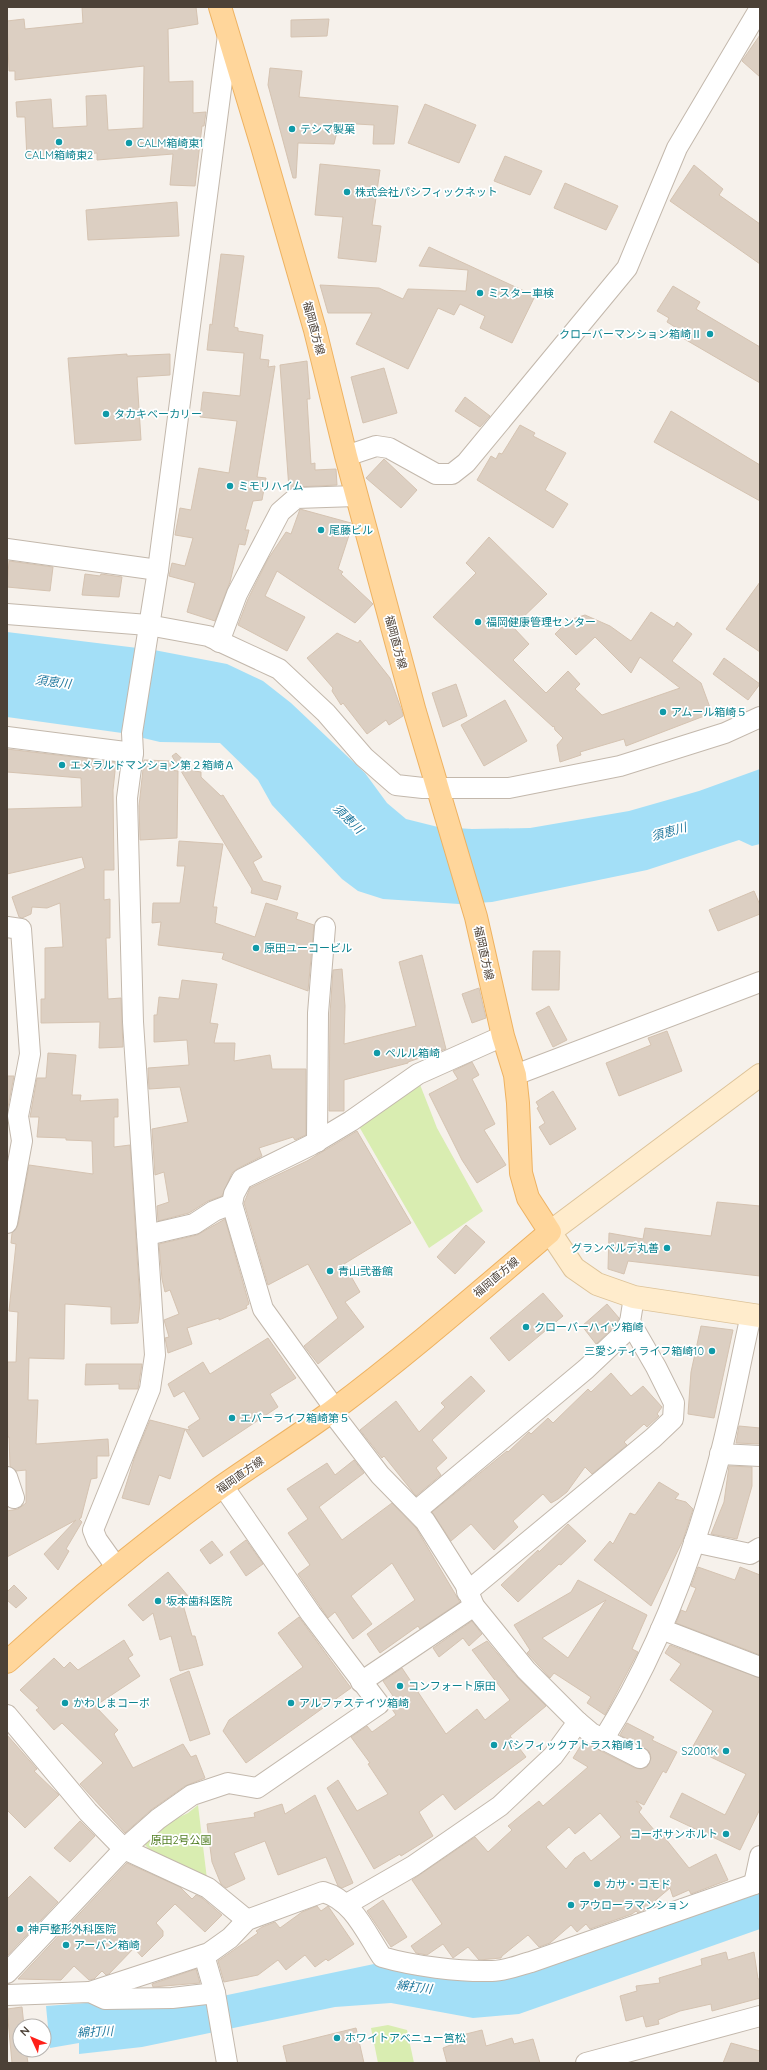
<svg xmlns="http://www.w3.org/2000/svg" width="767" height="2070" font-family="Quicksand,'Noto Sans JP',sans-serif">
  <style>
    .green { fill: #d9edb1 }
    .water { fill: #a3dff7 }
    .building { fill: #dccfc2; stroke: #d5c3b1; fill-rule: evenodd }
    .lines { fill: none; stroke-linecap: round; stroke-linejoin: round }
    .street-casing { stroke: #c3b8ac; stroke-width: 22 }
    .secondary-casing { stroke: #ddc399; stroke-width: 24 }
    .primary-casing { stroke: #eeb261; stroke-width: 24 }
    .street { stroke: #fff; stroke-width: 20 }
    .secondary { stroke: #ffeccc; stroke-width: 22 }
    .primary { stroke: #ffd69b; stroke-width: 22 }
    .culture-dot { fill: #0f9aa8; stroke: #fff; stroke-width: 1.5 }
    .labels { text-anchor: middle; stroke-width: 3.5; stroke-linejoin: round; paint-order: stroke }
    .culture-label { font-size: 11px; fill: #0d838f; stroke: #fff; text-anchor: start }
    .street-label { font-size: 11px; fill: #4c4137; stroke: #fff }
    .park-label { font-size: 11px; fill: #517e23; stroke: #fff }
    .water-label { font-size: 12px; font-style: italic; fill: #22799f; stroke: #fff }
  </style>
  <rect width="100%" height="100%" fill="#f6f1eb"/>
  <g class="green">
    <polygon points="419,1082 437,1128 483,1211 429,1248 357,1123"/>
    <polygon points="198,1805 207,1879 180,1864 154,1854 144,1844 165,1824 188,1813"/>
    <polygon points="388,2025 407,2030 414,2063 378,2063 371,2028"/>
  </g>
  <g class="water">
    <polygon points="7,632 154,650 227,664 263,681 291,703 365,773 387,803 406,819 438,827 472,829 530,828 629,811 699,791 760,769 760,844 752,846 739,840 647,870 492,902 459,904 383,899 358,891 342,879 272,805 258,780 220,743 160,742 122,733 7,717"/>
    <polygon points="760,1886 760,1929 519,2014 473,2018 391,2003 335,2007 142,2047 79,2054 79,2043 50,2048 46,2006 99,2002 194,2002 374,1964 490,1981"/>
  </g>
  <g class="building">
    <polygon points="82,7 196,7 198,24 168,29 169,82 193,81 193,113 206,112 204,126 202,126 195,186 170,185 173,154 97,160 97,153 27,159 25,117 17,117 16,102 51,99 53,128 87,126 86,96 106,95 108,130 143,128 144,66 15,80 15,71 9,71 7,21 24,19 25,29 83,23"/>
    <polygon points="329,19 327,36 291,37 291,20"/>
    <polygon points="760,35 760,77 742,61"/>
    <polygon points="270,68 302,71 299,97 398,106 394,144 373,144 374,125 339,123 334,144 298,143 296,178 293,178 268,85"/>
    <polygon points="425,104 476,125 459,163 408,143"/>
    <polygon points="505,156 542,171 530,195 494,181"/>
    <polygon points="320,164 380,170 372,225 381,226 376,262 338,258 343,217 315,215"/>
    <polygon points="694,165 723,189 719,195 760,224 760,264 670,201"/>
    <polygon points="565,183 618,206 606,230 554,208"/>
    <polygon points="177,202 179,236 88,240 86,210"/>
    <polygon points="429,247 535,296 512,343 480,328 485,316 460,304 454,315 438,308 408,369 356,344 372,313 328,313 320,285 379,288 403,299 408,289 466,291 468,270 419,266"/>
    <polygon points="221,254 244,256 234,327 238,328 238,331 263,335 260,359 269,360 268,367 275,366 257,477 266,478 262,500 253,501 245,530 249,530 245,545 239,544 230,582 215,621 187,612 195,583 169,576 172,563 185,566 193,538 175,535 180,508 191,510 199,468 229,473 237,421 200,417 203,392 240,396 244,353 207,350 210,324 212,325"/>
    <polygon points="673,286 700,302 696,309 760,347 760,383 681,337 683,332 667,322 669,318 657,311"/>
    <polygon points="127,354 127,356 170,354 170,375 137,377 141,440 75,444 68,358"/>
    <polygon points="307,361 310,399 307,399 311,464 315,463 315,470 336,469 337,485 296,487 289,489 280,365"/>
    <polygon points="384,368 397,413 363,423 351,377"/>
    <polygon points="465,397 490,416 480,427 455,411"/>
    <polygon points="671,411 760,465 760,501 654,442"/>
    <polygon points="520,425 535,433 533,436 566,453 545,490 568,504 553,528 477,480 491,456 496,459 499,453 502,454"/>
    <polygon points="384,459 417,490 401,508 366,478"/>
    <polygon points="300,509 351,523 352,526 338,569 343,572 341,574 373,604 355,623 277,571 265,596 305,617 287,651 238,625 248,599 268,559 286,532 291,534"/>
    <polygon points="489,537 547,594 513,627 529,644 513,660 546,693 568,671 580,684 575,689 602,715 680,688 640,657 631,673 595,637 576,655 555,634 569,620 585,615 610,626 631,641 651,612 674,627 677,622 692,634 672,661 701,683 712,713 626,746 624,739 580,752 581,755 560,762 557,745 563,738 555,730 554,726 553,727 433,617 476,573 466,563"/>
    <polygon points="9,561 53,567 50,591 7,587"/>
    <polygon points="85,574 100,576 101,574 122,577 119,597 82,595"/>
    <polygon points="760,582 760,652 726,629"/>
    <polygon points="337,633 358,643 360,640 390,678 403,714 403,716 389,725 386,720 367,734 343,703 341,705 332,691 333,688 307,658"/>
    <polygon points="724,658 760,684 748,700 713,674"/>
    <polygon points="456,684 467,716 443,727 432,693"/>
    <polygon points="505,700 527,741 484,766 461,725"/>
    <polygon points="7,749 116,762 113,790 114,870 104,870 104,900 110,899 110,938 106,938 108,999 121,998 123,1047 99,1048 100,1022 41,1023 41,999 45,999 45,948 63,947 60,903 47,908 32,907 31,914 22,918 19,917 12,897 85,868 82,857 7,874 7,809 82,807 81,778 7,772"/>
    <polygon points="176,753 195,771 201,772 201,777 221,796 223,795 262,857 253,862 263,881 281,886 277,900 251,893 252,889 172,756"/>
    <polygon points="144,760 171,761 170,770 178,771 177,838 140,840 139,806"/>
    <polygon points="179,841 223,844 213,907 217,907 215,923 255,937 266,903 298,913 296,919 314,925 308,991 222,959 224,953 158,945 161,922 152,923 153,903 180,903 185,866 177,866"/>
    <polygon points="754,891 760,905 760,914 718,931 709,910"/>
    <polygon points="533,951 560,951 559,990 532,990"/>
    <polygon points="422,955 446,1049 408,1062 408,1063 344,1080 344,1111 329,1111 330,1014 333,970 342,969 345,1006 344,1044 416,1026 399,962"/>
    <polygon points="182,980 217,984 210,1023 218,1024 214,1043 235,1043 234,1061 270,1055 272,1069 306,1069 306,1135 295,1140 293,1137 259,1148 262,1156 237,1169 232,1173 222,1196 208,1201 189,1213 158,1221 157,1206 169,1202 164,1172 155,1175 152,1129 188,1122 180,1087 149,1089 148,1068 189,1065 187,1040 154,1042 154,1015 157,1015 159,997 179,999"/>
    <polygon points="479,988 486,1018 472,1023 462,994"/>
    <polygon points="549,1006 567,1040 553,1047 536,1013"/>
    <polygon points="667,1031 682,1071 619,1096 606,1063 651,1045 648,1038"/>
    <polygon points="48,1053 76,1055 72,1095 81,1095 80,1101 118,1099 118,1117 114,1117 114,1147 130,1145 140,1303 138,1323 111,1324 111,1307 65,1304 64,1359 29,1358 28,1400 38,1400 36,1444 108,1439 109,1456 97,1456 97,1478 91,1479 81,1518 79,1519 82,1522 66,1549 69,1551 58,1570 44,1554 76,1520 7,1557 7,1511 18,1509 26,1503 26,1470 16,1471 10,1466 9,1437 7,1437 7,1362 16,1362 18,1312 9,1311 16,1244 11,1243 12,1233 18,1225 29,1165 93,1174 92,1141 66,1140 66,1138 37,1137 39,1117 30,1117 37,1078 46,1078"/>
    <polygon points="472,1062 479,1075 472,1079 495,1124 484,1130 506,1165 477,1183 462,1160 429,1094 458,1079 453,1071"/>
    <polygon points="7,1076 14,1076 7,1112"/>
    <polygon points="553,1091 576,1129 550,1145 539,1127 545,1123 537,1108 539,1107 536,1102"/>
    <polygon points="357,1131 411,1223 344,1264 360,1292 345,1302 364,1327 318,1364 304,1346 338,1318 308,1264 268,1285 244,1203 250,1188 307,1161"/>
    <polygon points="717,1202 760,1206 760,1276 628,1261 624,1274 608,1269 609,1233 643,1239 645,1228 711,1236"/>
    <polygon points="225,1219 249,1304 246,1306 247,1308 219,1320 219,1318 187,1328 192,1344 168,1353 165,1338 169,1337 164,1320 179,1314 170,1290 165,1292 162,1279 159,1244 197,1235"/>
    <polygon points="466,1225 485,1242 455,1274 437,1257"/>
    <polygon points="543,1293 563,1316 509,1361 490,1338"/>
    <polygon points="607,1304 619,1318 614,1327 596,1344 582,1326"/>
    <polygon points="701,1326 733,1330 714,1418 688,1414 691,1372"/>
    <polygon points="268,1338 296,1378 270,1394 278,1407 203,1457 185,1429 190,1430 188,1427 200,1419 184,1391 174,1397 168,1384 203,1362 210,1374"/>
    <polygon points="86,1364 142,1364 138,1389 119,1389 119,1384 85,1385"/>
    <polygon points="611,1373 631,1396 643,1386 662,1407 657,1414 659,1416 647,1427 644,1424 624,1442 627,1445 592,1474 585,1467 567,1492 558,1499 551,1503 543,1494 513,1521 518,1527 494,1550 471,1524 451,1541 432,1512 507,1451 508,1452 529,1432 531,1434 548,1418 553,1423 588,1389 591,1392"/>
    <polygon points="471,1376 485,1391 432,1440 447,1458 436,1468 441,1475 416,1496 384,1456 382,1458 360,1430 396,1401 419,1432 445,1407 441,1403"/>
    <polygon points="150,1420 185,1429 170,1479 159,1475 149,1505 122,1498 135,1456"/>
    <polygon points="739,1426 760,1428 760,1444 736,1443"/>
    <polygon points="354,1460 364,1473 319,1507 342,1540 392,1503 416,1528 460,1602 420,1629 418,1626 380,1653 367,1634 415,1600 392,1563 351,1596 372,1624 353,1639 335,1612 328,1618 298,1574 310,1565 288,1533 308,1519 287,1489 327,1463 335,1475"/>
    <polygon points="729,1466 752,1467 752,1486 737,1539 711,1534 724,1502"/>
    <polygon points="659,1482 679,1494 675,1499 686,1502 693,1509 683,1540 651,1606 594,1560 610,1541 613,1544 630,1513 635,1515"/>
    <polygon points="568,1524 586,1541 561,1565 559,1564 518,1602 501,1585 538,1550 539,1552"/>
    <polygon points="246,1540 263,1564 246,1576 230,1552"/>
    <polygon points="212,1541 223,1555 210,1564 200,1550"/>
    <polygon points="698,1567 735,1580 740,1567 760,1575 760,1655 676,1623 681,1610 686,1612 696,1588 691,1586"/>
    <polygon points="168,1572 188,1596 182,1601 192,1636 195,1636 203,1665 180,1671 171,1636 160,1640 153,1613 143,1621 128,1605"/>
    <path d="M578 1580 647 1615 632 1649 638 1652 605 1715 587 1703 591 1697 554 1673 550 1678 527 1653 530 1650 514 1625 571 1592ZM606 1600 568 1658 542 1638Z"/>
    <polygon points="14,1585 27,1598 16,1608 7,1600 7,1592"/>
    <polygon points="299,1617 351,1688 246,1763 223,1731 229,1720 303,1667 278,1633"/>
    <polygon points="472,1621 482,1634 469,1646 463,1638 439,1657 433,1648"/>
    <polygon points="124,1640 133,1655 128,1658 140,1676 95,1706 118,1730 114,1734 133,1768 183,1744 191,1757 196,1755 205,1778 185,1786 151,1810 125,1833 80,1784 103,1763 62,1723 54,1730 36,1710 39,1708 20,1690 54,1658 64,1668 70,1662 78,1670"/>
    <polygon points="487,1641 517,1677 546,1706 510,1736 526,1757 455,1810 443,1794 419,1812 433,1836 401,1856 400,1854 374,1869 327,1788 338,1780 357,1811 388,1794 368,1764 370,1763 351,1737 367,1726 372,1732 396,1715 390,1706 389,1699 393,1696 383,1681 402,1668 446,1734 477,1709 485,1720 510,1700 472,1650"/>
    <polygon points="670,1645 760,1678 760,1809 740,1850 670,1817 682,1793 725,1815 746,1774 692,1748 713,1711 670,1680 681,1664 665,1653"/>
    <polygon points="189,1671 210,1734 190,1741 170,1679"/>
    <path d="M627 1723 654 1737 652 1740 677 1752 666 1773 663 1771 644 1805 636 1801 642 1808 639 1812 660 1837 661 1833 689 1868 716 1854 728 1880 691 1894 689 1890 673 1897 670 1888 644 1910 638 1913 636 1911 632 1914 590 1929 586 1924 577 1932 571 1925 550 1943 539 1947 528 1935 502 1956 501 1958 479 1960 468 1947 453 1958 443 1944 427 1955 416 1953 411 1946 442 1924 412 1880 475 1837 488 1852 512 1830 508 1826 520 1816 539 1801 543 1806 588 1767 573 1758 583 1742 635 1768 641 1769 647 1767 651 1758 649 1751 620 1735ZM600 1813 621 1837 591 1861 584 1852 575 1858 566 1869 546 1847 569 1827 575 1834Z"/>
    <polygon points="7,1735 37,1769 34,1771 59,1795 25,1828 7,1810"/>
    <polygon points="315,1795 353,1883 342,1888 338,1886 326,1857 278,1875 265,1841 234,1853 245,1879 226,1888 221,1884 212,1862 207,1824 255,1817 254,1813 282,1804 285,1814"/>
    <polygon points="80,1821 95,1836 70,1862 54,1848"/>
    <polygon points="127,1863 180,1887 192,1899 196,1895 202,1898 222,1915 205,1932 175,1904 156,1923 163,1931 163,1936 142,1957 134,1948 109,1974 106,1975 102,1971 94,1979 89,1980 74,1966 61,1980 18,1979"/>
    <polygon points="30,1876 58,1902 7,1956 7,1899"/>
    <polygon points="383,1900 407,1937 391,1947 367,1911"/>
    <polygon points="317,1906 321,1911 328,1906 354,1944 328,1961 326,1959 315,1967 305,1955 286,1970 278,1960 258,1975 224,1982 218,1961 258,1933 256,1931 262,1927 275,1922 280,1928 302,1912"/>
    <polygon points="726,1952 728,1960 754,1952 758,1979 760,1979 760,1998 712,2011 711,2004 680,2011 658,2020 659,2024 646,2027 643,2016 626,2021 620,1996 637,1991 636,1986 660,1983 659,1978 702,1965 701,1959"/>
    <polygon points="196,1969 200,1983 153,1987 152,1984"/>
    <polygon points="22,2007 24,2026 20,2026 20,2050 26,2050 28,2063 12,2063 7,2009"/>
    <polygon points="356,2028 364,2063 287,2063 283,2046"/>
    <polygon points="482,2030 486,2046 512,2038 514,2044 533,2039 540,2063 447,2063 443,2048 463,2040 462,2035"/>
    <polygon points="731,2043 760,2051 760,2063 723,2063"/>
  </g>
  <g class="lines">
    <defs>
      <g id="street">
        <polyline points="346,456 376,446 389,448 436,474 452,474 466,463 627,268 677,148 760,8"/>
        <polyline points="7,549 158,570"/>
        <polyline points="7,614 148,625 208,636 279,669 326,713 364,757 396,785 423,788 509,788 620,766 725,733 760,717"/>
        <polyline points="219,642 237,594 280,512 296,498 356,496"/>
        <polyline points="7,737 133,753"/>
        <polyline points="7,927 21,929 30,1054 18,1116 22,1141 7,1223"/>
        <polyline points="515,1075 760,982"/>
        <polyline points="317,1142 318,1013 325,927"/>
        <polyline points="147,1235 194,1224 214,1211 232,1204"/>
        <polyline points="335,1409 263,1309 232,1204 234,1194 242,1179 311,1145 351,1121 418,1074 503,1036"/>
        <polyline points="331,1411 380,1475 425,1521 465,1584 474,1606 526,1670 578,1722 553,1756 500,1806 413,1866 347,1904"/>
        <polyline points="720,1454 760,1456"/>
        <polyline points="7,1477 14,1498"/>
        <polyline points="416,1511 586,1369 623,1334 630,1322"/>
        <polyline points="694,1542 750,1554 760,1548"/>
        <polyline points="117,1568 97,1540 93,1530 150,1389 155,1355 133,1022 127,798 133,753 132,733 158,570 228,35"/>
        <polyline points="467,1592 653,1438 673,1419 674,1403 656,1367 630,1322 634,1297"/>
        <polyline points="661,1629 760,1667"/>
        <polyline points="361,1682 474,1606"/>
        <polyline points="7,1715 88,1812 124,1849 208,1888 247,1920"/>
        <polyline points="578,1722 591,1733 640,1758"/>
        <path d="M603 1740C659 1651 696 1550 722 1448 733 1404 741 1359 751 1315"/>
        <polyline points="754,1884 760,1856"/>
        <polyline points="204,1955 215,1993 227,2063"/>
        <polyline points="7,1973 124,1849 158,1819 192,1795 228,1783 257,1788 379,1704 311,1614 223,1486"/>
        <path d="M90 1992 209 1953 230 1938 247 1920 323 1892C353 1900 366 1933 382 1957 413 1966 459 1972 492 1971 505 1971 519 1965 531 1962L760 1882"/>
        <polyline points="7,1995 90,1992 105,1999 172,1998 215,1993"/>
        <polyline points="586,2063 760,2016"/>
      </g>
      <polyline id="secondary" points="760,1075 550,1232 574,1268 597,1284 634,1297 760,1316"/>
      <path id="primary" d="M7 1662C74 1601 144 1543 217 1490 255 1463 294 1439 332 1411 407 1355 478 1293 550 1232L528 1198 521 1173 518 1103 515 1075 503 1036 476 917 415 712 346 456 315 330 262 146 220 7"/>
    </defs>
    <use href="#street" class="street-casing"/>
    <use href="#secondary" class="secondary-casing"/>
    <use href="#primary" class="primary-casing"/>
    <use href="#street" class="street"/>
    <use href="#secondary" class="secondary"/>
    <use href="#primary" class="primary"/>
  </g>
  <g class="culture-dot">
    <circle cx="292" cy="129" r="4"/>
    <circle cx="59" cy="142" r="4"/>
    <circle cx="129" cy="143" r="4"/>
    <circle cx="347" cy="192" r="4"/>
    <circle cx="480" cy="293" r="4"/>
    <circle cx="710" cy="334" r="4"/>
    <circle cx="106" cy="414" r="4"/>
    <circle cx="230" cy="486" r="4"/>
    <circle cx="321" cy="530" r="4"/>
    <circle cx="478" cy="622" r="4"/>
    <circle cx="663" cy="712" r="4"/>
    <circle cx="62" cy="765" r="4"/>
    <circle cx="256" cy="948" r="4"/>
    <circle cx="377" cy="1053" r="4"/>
    <circle cx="667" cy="1248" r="4"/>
    <circle cx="330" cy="1271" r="4"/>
    <circle cx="526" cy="1327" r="4"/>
    <circle cx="712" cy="1351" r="4"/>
    <circle cx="232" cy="1418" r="4"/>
    <circle cx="158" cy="1601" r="4"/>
    <circle cx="400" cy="1686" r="4"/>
    <circle cx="65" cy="1703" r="4"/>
    <circle cx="291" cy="1703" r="4"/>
    <circle cx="494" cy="1745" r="4"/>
    <circle cx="726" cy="1751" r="4"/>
    <circle cx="726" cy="1834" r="4"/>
    <circle cx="597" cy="1884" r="4"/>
    <circle cx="571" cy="1905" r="4"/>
    <circle cx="20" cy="1929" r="4"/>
    <circle cx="66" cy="1945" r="4"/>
    <circle cx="337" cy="2038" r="4"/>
  </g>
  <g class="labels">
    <g class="culture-label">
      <text x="300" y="133">テシマ製菓</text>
      <text x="137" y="147">CALM箱崎東1</text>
      <text x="59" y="159" text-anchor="middle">CALM箱崎東2</text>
      <text x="355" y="196">株式会社パシフィックネット</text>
      <text x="488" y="297">ミスター車検</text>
      <text x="702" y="338" text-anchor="end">クローバーマンション箱崎Ⅱ</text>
      <text x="114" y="418">タカキベーカリー</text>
      <text x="238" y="490">ミモリハイム</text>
      <text x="329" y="534">尾藤ビル</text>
      <text x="486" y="626">福岡健康管理センター</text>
      <text x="671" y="716">アムール箱崎５</text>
      <text x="70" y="769">エメラルドマンション第２箱崎Ａ</text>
      <text x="264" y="952">原田ユーコービル</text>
      <text x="385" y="1057">ペルル箱崎</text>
      <text x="659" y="1252" text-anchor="end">グランベルデ丸善</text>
      <text x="338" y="1275">青山弐番館</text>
      <text x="534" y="1331">クローバーハイツ箱崎</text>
      <text x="704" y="1355" text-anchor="end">三愛シティライフ箱崎10</text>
      <text x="240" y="1422">エバーライフ箱崎第５</text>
      <text x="166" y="1605">坂本歯科医院</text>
      <text x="408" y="1690">コンフォート原田</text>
      <text x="73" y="1707">かわしまコーポ</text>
      <text x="299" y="1707">アルファステイツ箱崎</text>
      <text x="502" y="1749">パシフィックアトラス箱崎１</text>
      <text x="718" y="1755" text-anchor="end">S2001K</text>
      <text x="718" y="1838" text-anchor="end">コーポサンホルト</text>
      <text x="605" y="1888">カサ・コモド</text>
      <text x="579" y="1909">アウローラマンション</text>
      <text x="28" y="1933">神戸整形外科医院</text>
      <text x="74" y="1949">アーバン箱崎</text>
      <text x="345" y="2042">ホワイトアベニュー筥松</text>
    </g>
    <g class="street-label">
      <text transform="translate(314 328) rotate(75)" y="4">福岡直方線</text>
      <text transform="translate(396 642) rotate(75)" y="4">福岡直方線</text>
      <text transform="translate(484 953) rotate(77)" y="4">福岡直方線</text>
      <text transform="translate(496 1277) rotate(-40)" y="4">福岡直方線</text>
      <text transform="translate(240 1475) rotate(-35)" y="4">福岡直方線</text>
    </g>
    <g class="park-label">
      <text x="181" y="1844">原田2号公園</text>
    </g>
    <g class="water-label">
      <text transform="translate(53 682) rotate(7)" y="4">須恵川</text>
      <text transform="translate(348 819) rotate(44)" y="4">須恵川</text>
      <text transform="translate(669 832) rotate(-16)" y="4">須恵川</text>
      <text transform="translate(414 1987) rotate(7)" y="4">綿打川</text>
      <text transform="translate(95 2032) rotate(-3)" y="4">綿打川</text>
    </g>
  </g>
  <rect width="767" height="2070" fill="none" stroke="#4c4137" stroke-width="16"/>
  <g transform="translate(32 2038) rotate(314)"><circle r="19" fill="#ffffff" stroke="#b7b3af"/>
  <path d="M0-3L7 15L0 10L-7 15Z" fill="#ff2019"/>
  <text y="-6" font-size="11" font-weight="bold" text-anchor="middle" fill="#4c4137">N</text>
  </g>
</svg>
